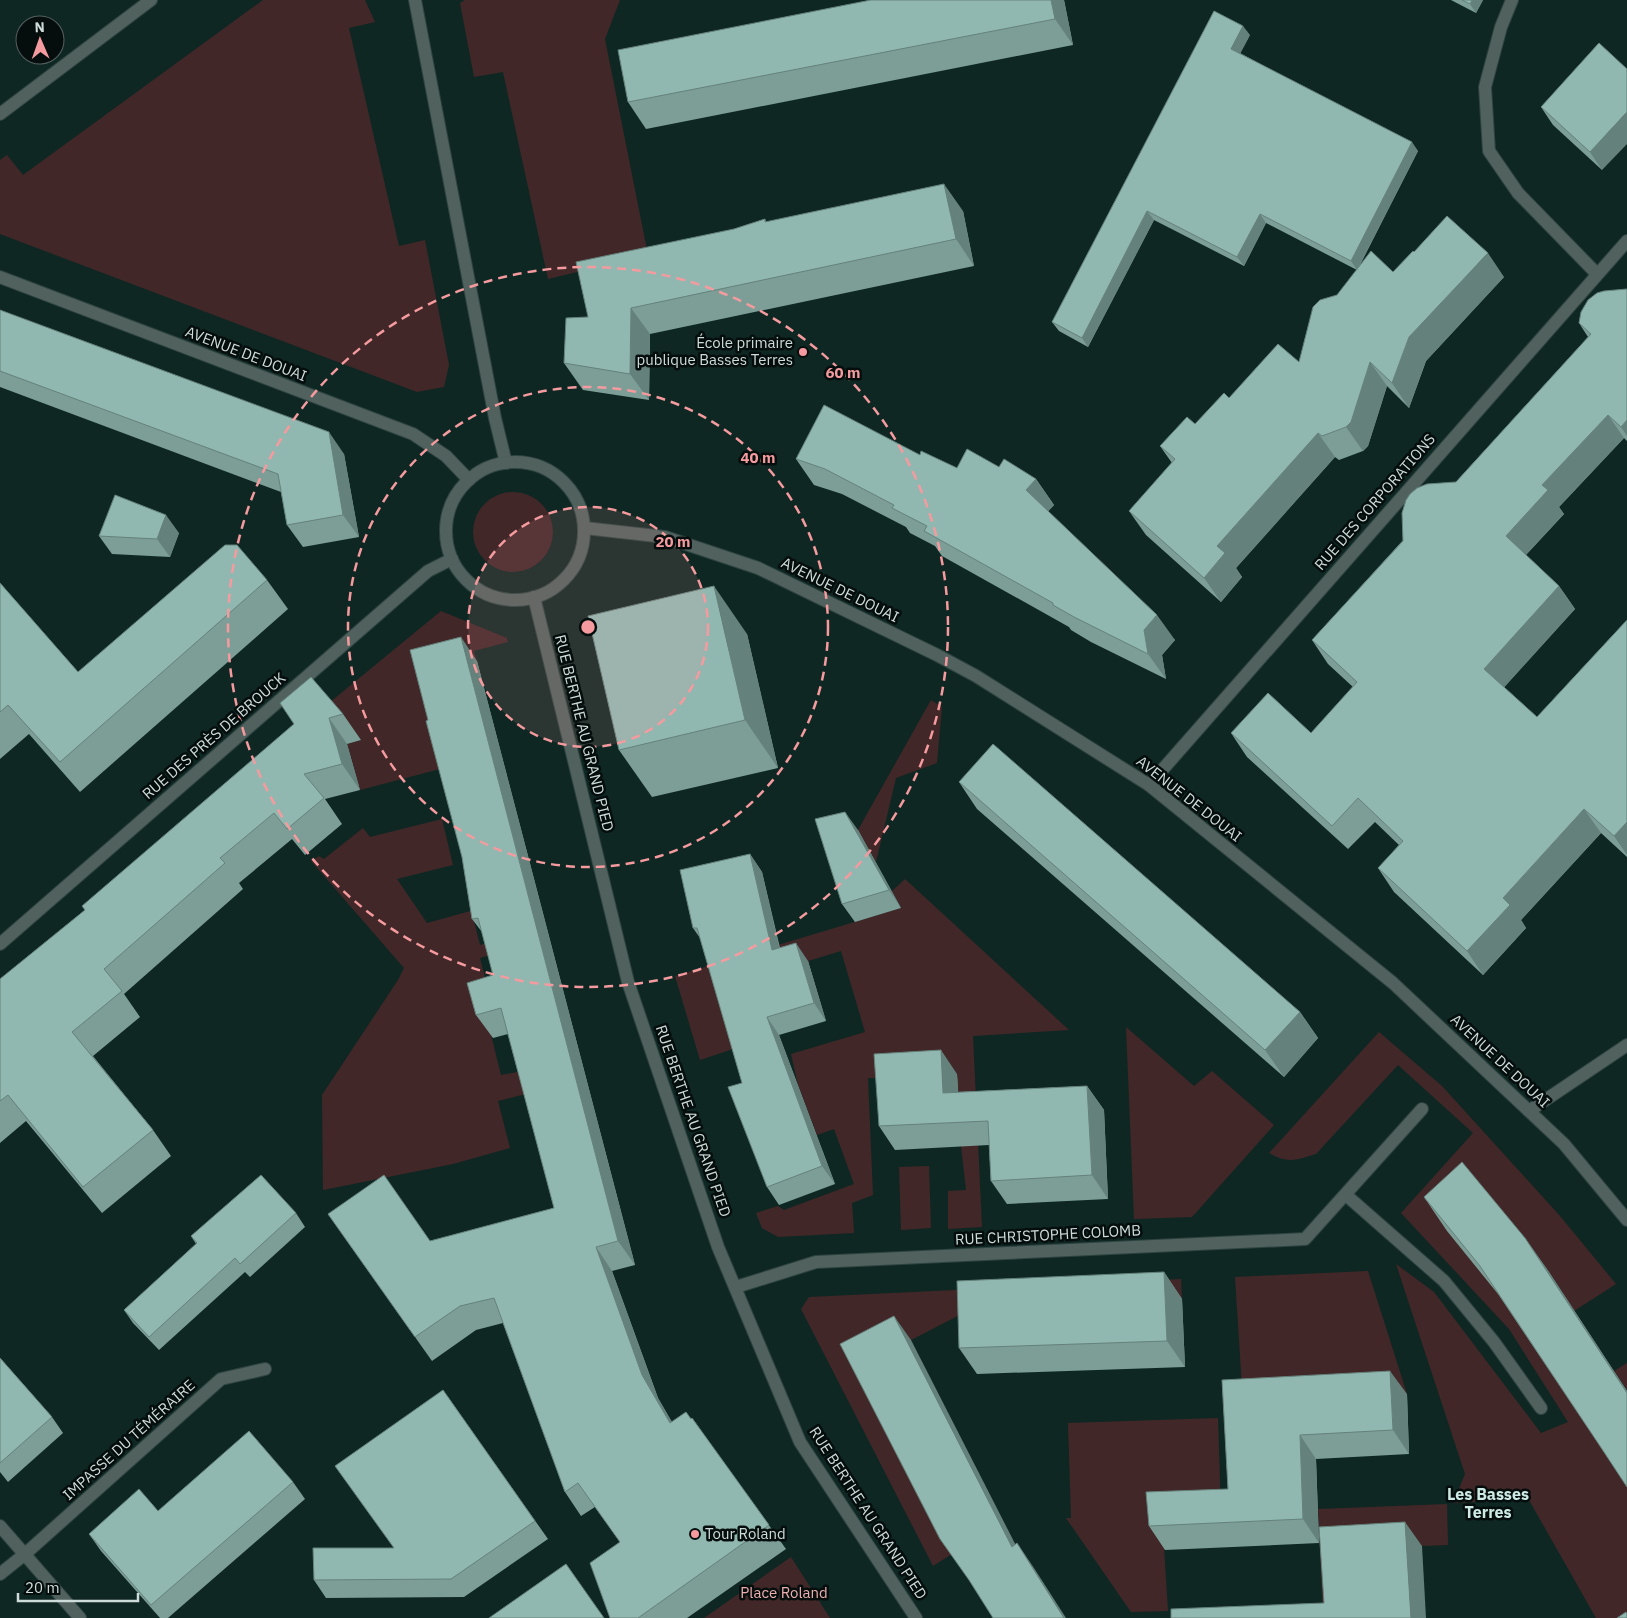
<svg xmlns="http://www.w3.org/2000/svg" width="1627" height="1618" font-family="'IBM Plex Sans',sans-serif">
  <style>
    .green { fill: #422728 }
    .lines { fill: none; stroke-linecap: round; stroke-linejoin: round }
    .minor-casing { stroke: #2e4440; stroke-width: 14 }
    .minor { stroke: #51615e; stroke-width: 12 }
    .wall { fill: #7c9e97 }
    .shaded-wall { fill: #65817b }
    .building { fill: #90b8b0; stroke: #65817b }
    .ring { fill: none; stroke: #f59b9f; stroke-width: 2.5; stroke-dasharray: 9 6 }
    .poi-dot { fill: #f59b9f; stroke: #050e0c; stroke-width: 2 }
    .labels { text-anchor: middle; stroke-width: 5; stroke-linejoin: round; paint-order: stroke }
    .poi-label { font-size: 15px; fill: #cedcd9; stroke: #050e0c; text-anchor: end }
    .street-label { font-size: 15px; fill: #cedcd9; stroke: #050e0c }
    .park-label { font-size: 15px; fill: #ecadaf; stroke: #050e0c }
    .neighbourhood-label { font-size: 16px; font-weight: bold; fill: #cdeae4; stroke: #050e0c }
    .centre { fill: #f59b9f; stroke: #050e0c; stroke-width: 2.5 }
    .ring-label { font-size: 15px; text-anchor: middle; font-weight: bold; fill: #f59b9f; stroke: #050e0c; stroke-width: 5; stroke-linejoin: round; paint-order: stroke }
  </style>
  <rect width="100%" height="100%" fill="#0f2723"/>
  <g class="green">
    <polygon points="263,0 365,0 375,22 349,28 399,246 425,240 449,365 444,387 417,392 0,234 0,160 7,155 23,175"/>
    <polygon points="465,0 620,0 605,39 648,255 548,279 503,72 474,77 460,3"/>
    <circle cx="513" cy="532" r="40"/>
    <polygon points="441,611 507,638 508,642 474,651 477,661 440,769 360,790 347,744 361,740 329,703"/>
    <polygon points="931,700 942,707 937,763 896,778 876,862 858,830"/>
    <path d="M442 819 453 865 397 879 427 923 485 907 473 917 480 945 494 941 497 953 480 958 492 1004 484 1007C490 1029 495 1052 501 1075L518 1072 523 1082 534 1092 498 1101 510 1148 453 1164 323 1190 322 1095 398 980 404 968 311 861 319 856 324 859 363 828 370 837Z"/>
    <polygon points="905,879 1069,1030 973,1036 982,1227 948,1229 948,1191 966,1190 961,1146 891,1078 868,1078 873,1195 852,1203 854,1233 778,1237 762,1228 756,1213 778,1206 784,1210 854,1184 834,1129 817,1135 798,1085 791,1054 865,1032 841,951 808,961 739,1047 700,1060 675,976 901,908 892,891"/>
    <polygon points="1126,1027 1194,1086 1212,1071 1274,1125 1192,1217 1134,1219"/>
    <path d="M1379 1032 1442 1086 1560 1216 1616 1284 1574 1311 1549 1272 1486 1197 1504 1301 1627 1484V1618H1596L1529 1500 1453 1503 1465 1474 1396 1264 1434 1292 1541 1433 1568 1422 1509 1329 1401 1213 1473 1133 1398 1065 1316 1154C1296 1160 1288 1164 1269 1153Z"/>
    <polygon points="929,1166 931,1228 901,1230 899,1167"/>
    <polygon points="1368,1271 1407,1394 1243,1403 1235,1277"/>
    <polygon points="1181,1279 1182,1299 975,1307 857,1368 952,1554 933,1566 801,1309 809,1297"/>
    <polygon points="1627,1363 1627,1390 1614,1371"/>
    <polygon points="1218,1418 1221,1514 1162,1516 1168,1611 1131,1612 1066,1518 1071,1518 1068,1423"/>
    <polygon points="1447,1504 1448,1545 1422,1546 1323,1618 1318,1509"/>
    <polygon points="791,1557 830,1618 704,1618"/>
  </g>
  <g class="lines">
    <defs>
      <g id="minor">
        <polyline points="415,0 495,418 506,463"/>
        <polyline points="1512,0 1501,27 1485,87 1489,151 1518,193 1597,274"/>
        <polyline points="0,114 151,0"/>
        <polyline points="0,277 413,434 446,456 469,480"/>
        <circle cx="515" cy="531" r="69"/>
        <polyline points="585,528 665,537 758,568 937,655 976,676 1149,785 1393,983 1564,1144 1627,1220"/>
        <polyline points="534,597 628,982 718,1247 800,1442 916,1618"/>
        <polyline points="1149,785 1627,241"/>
        <polyline points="0,944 428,571 452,559"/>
        <polyline points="1529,1111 1627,1045"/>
        <polyline points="1346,1195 1444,1281 1494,1342 1541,1408"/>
        <polyline points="736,1287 816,1262 1305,1239 1422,1109"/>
        <polyline points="0,1526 80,1618"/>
        <polyline points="0,1574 25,1554 221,1379 265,1369"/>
      </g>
    </defs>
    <use href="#minor" class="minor-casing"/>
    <use href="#minor" class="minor"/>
  </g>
  <g class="wall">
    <polygon points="871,0 1064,0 1073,45 646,129 628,102"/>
    <polygon points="1451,0 1483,0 1476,13"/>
    <polygon points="1250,35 1240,53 1418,151 1359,267 1393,272 1414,252 1504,277 1426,361 1409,408 1387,386 1368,446 1363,451 1339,460 1335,457 1236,568 1242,577 1221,602 1146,535 1129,511 1172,463 1160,446 1195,424 1229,398 1299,362 1337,295 1357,270 1266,223 1244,266 1154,220 1088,347 1059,331 1052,322"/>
    <polygon points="1599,43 1602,170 1553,125 1541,107"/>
    <polygon points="963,211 974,266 650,334 649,400 583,390 564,363 588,317 734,229 765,219 766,222"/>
    <polygon points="1627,289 1627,441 1624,438 1559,507 1564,514 1526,555 1559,586 1575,609 1504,687 1537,717 1627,620 1627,857 1601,833 1521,920 1526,928 1483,975 1394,892 1378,868 1399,845 1375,822 1348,849 1247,757 1231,733 1311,733 1353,687 1328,664 1312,640 1588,337 1579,323"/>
    <polygon points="0,310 344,454 359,537 303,547 287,525 281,492 0,387"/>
    <polygon points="920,455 957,468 999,467 1036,479 1054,505 1048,511 1175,640 1162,655 1166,679 1091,642 1071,630 1069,627 942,556 935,546 910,533 906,527 842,494 814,485 796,459"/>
    <polygon points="179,533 170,557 112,554 99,536"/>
    <polygon points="267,580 288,609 80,792 29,734 0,759 0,583 78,672"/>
    <polygon points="747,634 778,768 652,797 619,750"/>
    <polygon points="477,661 635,1265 612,1271 658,1398 672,1422 691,1419 692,1418 786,1549 687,1618 610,1618 620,1542 595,1507 581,1516 565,1492 503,1323 476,1330 432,1361 328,1214 430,1241 554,1208 508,1034 493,1038 476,1015 493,975 482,932 472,919 462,857 428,720"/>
    <polygon points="343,714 361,740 347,744 360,790 325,799 342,824 305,855 292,839 239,883 243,889 124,994 140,1017 93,1056 153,1130 171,1156 102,1213 26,1121 0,1143 0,979 85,910 294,724"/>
    <polygon points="959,782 1300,1012 1318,1038 1284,1077 977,809"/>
    <polygon points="858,830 901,908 855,922 842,904"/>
    <polygon points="750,854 762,872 780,948 808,961 826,1021 779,1035 835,1184 779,1205 767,1187 742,1083 700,938 693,928"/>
    <polygon points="957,1074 958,1092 1087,1086 1104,1110 1108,1199 1007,1204 991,1181 989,1145 895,1150 879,1126"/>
    <polygon points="1424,1197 1525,1238 1549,1272 1627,1391 1627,1487 1602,1449 1498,1294 1447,1231"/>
    <polygon points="296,1213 305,1227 250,1277 245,1272 159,1350 133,1323 124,1310 196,1244 191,1236"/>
    <polygon points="1164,1272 1182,1299 1185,1367 977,1374 959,1348"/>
    <polygon points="0,1358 52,1417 63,1433 8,1482 0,1472"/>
    <polygon points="1222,1380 1407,1394 1409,1454 1316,1459 1319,1543 1165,1550 1149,1526 1228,1489"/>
    <polygon points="443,1390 548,1539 464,1597 326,1598 314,1580 393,1548"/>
    <polygon points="293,1482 305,1499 168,1618 160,1618 101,1551 89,1534 158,1511"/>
  </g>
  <g class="shaded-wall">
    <polygon points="1051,0 1064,0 1073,45 1055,19"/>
    <polygon points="1472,0 1483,0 1476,13 1470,4"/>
    <polygon points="1243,26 1250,35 1238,58 1231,49"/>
    <polygon points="1627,112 1627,144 1602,170 1590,152"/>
    <polygon points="1412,142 1418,151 1357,270 1351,261"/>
    <polygon points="944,184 963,211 974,266 956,239"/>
    <polygon points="1147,211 1154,220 1088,347 1082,338"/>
    <polygon points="1260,214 1266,223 1244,266 1237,257"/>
    <polygon points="1488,253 1504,277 1426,361 1409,408 1392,383 1409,337"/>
    <polygon points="631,308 650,334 649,400 630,374"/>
    <polygon points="1370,362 1387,386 1368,446 1363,451 1346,427"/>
    <polygon points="1608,415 1624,438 1559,507 1564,514 1522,559 1506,536 1542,485"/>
    <polygon points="1627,420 1627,436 1621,427"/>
    <polygon points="329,432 344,454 359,537 343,515"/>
    <polygon points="1318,433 1335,457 1236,568 1242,577 1221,602 1204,578 1217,546"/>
    <polygon points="1036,479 1054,505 1044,516 1026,490"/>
    <polygon points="166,515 179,533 170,557 157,539"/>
    <polygon points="714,586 747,634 778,768 745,720"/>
    <polygon points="1559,586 1575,609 1500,692 1484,669"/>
    <polygon points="1157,615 1175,640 1162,655 1166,679 1148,654 1144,630"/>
    <polygon points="461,637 477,661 635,1265 618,1241"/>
    <polygon points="329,718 347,744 360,790 342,764"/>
    <polygon points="1584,809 1601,833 1521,920 1526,928 1483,975 1467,951 1503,898"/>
    <polygon points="845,812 858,830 901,908 889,890"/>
    <polygon points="1627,822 1627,855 1614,836"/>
    <polygon points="750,854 762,872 784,968 772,950"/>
    <polygon points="796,943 808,961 826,1021 814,1003"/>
    <polygon points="1300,1012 1318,1038 1284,1077 1265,1050"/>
    <polygon points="767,1017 779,1035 835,1184 822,1166"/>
    <polygon points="941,1050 957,1074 960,1117 943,1093"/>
    <polygon points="1087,1086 1104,1110 1108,1199 1092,1175"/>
    <polygon points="1525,1238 1549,1272 1627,1391 1627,1393"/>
    <polygon points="596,1247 612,1271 658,1398 686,1447 670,1423 642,1375"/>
    <polygon points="1164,1272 1182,1299 1185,1367 1167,1341"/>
    <polygon points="894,1316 911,1340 1029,1571 1012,1547"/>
    <polygon points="1390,1371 1407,1394 1409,1454 1393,1430"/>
    <polygon points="1300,1435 1316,1459 1319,1543 1303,1519"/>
    <polygon points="1405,1522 1422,1546 1426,1618 1411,1618"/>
    <polygon points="1017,1543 1034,1568 1066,1618 1064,1618"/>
  </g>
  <g class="building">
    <polygon points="871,0 1051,0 1055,19 628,102 618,50"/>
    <polygon points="1462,0 1472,0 1470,4"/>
    <polygon points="1214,11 1243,26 1231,49 1412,142 1351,261 1260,214 1237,257 1147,211 1082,338 1052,322"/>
    <polygon points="1599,43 1627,69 1627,112 1590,152 1541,107"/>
    <polygon points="944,184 956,239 631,308 630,374 564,363 566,318 588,317 576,262 734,229 765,219 765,222"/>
    <polygon points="1447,216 1488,253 1409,337 1392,383 1370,362 1351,422 1346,427 1322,436 1318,433 1217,546 1225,553 1204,578 1129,511 1175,459 1160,446 1187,417 1195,424 1224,393 1229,398 1278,344 1299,362 1313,307 1320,300 1337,295 1371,251 1393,272 1413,251 1414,252"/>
    <polygon points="1627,289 1627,420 1621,427 1608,415 1542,485 1548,490 1506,536 1559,586 1484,669 1537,717 1627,620 1627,822 1614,836 1584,809 1503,898 1510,905 1467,951 1378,868 1403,841 1358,798 1332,826 1231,733 1268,693 1311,733 1357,682 1312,640 1403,541 1402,513 1406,500 1410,494 1417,488 1427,484 1456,482 1591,334 1579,323 1581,312 1588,300 1597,293 1604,291"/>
    <polygon points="0,310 329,432 343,515 287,525 278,474 0,371"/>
    <polygon points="824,405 920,455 921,451 957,468 967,449 999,467 1004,459 1036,479 1026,490 1157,615 1144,630 1148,654 1074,617 1053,605 1053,603 924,531 927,526 892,508 894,505 825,469 796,459"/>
    <polygon points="115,495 166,515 157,539 99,536"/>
    <polygon points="225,545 237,545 267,580 60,762 8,705 0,712 0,583 78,672"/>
    <polygon points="714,586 745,720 619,750 588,616"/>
    <polygon points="461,637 618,1241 596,1247 642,1375 670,1423 686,1412 691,1419 692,1418 769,1525 638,1618 610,1618 590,1563 620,1542 578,1483 565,1492 494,1298 460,1306 415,1337 328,1214 384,1175 430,1241 554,1208 501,1008 476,1015 467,983 493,975 478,918 472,919 462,857 426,721 428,720 410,650"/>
    <polygon points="311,677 343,714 329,718 342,764 304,774 324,798 287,829 274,813 220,858 225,863 104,969 122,991 72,1032 153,1130 83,1187 8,1095 0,1101 0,979 85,910 82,906 294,724 280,703"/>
    <polygon points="993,744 1300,1012 1265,1050 959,782"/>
    <polygon points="845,812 889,890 842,904 815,819"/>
    <polygon points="750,854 772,950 796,943 814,1003 767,1017 822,1166 767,1187 728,1087 742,1083 697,928 693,928 680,870"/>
    <polygon points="941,1050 943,1093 1087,1086 1092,1175 991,1181 988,1121 879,1126 874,1054"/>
    <polygon points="1462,1162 1525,1238 1627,1393 1627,1487 1602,1449 1480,1266 1424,1197"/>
    <polygon points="261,1175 296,1213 240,1264 235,1258 149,1337 124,1310 197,1243 191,1236"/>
    <polygon points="1164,1272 1167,1341 959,1348 957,1281"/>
    <polygon points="894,1316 1012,1547 1017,1543 1064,1618 993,1618 969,1580 940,1539 840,1344"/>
    <polygon points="0,1358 52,1417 0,1463"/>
    <polygon points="1390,1371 1393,1430 1300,1435 1303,1519 1149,1526 1146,1492 1228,1489 1222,1380"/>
    <polygon points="443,1390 535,1521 451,1579 314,1580 313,1548 394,1548 335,1466"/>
    <polygon points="249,1431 293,1482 151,1605 89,1534 139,1489 158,1511"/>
    <polygon points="1405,1522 1411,1618 1171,1618 1171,1609 1324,1603 1319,1527"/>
    <polygon points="566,1564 604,1618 489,1618"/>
    <polygon points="1626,1612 1627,1614 1627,1618 1617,1618"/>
  </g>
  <circle cx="588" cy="627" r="120" fill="#f59b9f" fill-opacity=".12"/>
  <g class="ring">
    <circle cx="588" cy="627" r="120"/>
    <circle cx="588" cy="627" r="240"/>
    <circle cx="588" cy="627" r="360"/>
  </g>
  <g class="poi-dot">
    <circle cx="803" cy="352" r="5"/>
    <circle cx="695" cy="1534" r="5"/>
  </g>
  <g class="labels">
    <g class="poi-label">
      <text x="793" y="348">École primaire<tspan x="793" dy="17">publique Basses Terres</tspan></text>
      <text x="705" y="1539" text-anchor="start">Tour Roland</text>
    </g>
    <g class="street-label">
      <text transform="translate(246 354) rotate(21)" y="5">AVENUE DE DOUAI</text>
      <text transform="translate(1375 502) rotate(-49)" y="5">RUE DES CORPORATIONS</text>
      <text transform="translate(840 590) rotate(26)" y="5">AVENUE DE DOUAI</text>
      <text transform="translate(584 733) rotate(76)" y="5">RUE BERTHE AU GRAND PIED</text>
      <text transform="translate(214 736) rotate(-41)" y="5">RUE DES PRÈS DE BROUCK</text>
      <text transform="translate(1189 799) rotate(38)" y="5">AVENUE DE DOUAI</text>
      <text transform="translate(1500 1061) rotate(43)" y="5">AVENUE DE DOUAI</text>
      <text transform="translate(693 1121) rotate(71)" y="5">RUE BERTHE AU GRAND PIED</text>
      <text transform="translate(1048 1235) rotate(-3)" y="5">RUE CHRISTOPHE COLOMB</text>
      <text transform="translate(129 1440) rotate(-42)" y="5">IMPASSE DU TÉMÉRAIRE</text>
      <text transform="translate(868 1513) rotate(57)" y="5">RUE BERTHE AU GRAND PIED</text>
    </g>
    <g class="park-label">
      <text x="784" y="1598">Place Roland</text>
    </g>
    <g class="neighbourhood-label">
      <text x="1488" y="1500">Les Basses<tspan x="1488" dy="18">Terres</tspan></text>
    </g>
  </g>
  <circle cx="588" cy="627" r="8" class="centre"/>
  <g class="ring-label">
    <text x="843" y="378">60 m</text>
    <text x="758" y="463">40 m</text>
    <text x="673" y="547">20 m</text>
  </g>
  <g transform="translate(40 40) rotate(358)"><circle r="24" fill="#050e0c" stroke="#55605e"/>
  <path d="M0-4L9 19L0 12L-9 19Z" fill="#f59b9f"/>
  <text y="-8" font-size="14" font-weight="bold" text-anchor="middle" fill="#cedcd9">N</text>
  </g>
  <path d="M18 1593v8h120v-8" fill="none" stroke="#cedcd9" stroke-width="2.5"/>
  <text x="25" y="1593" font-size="15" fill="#cedcd9" stroke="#050e0c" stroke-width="4" paint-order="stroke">20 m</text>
</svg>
